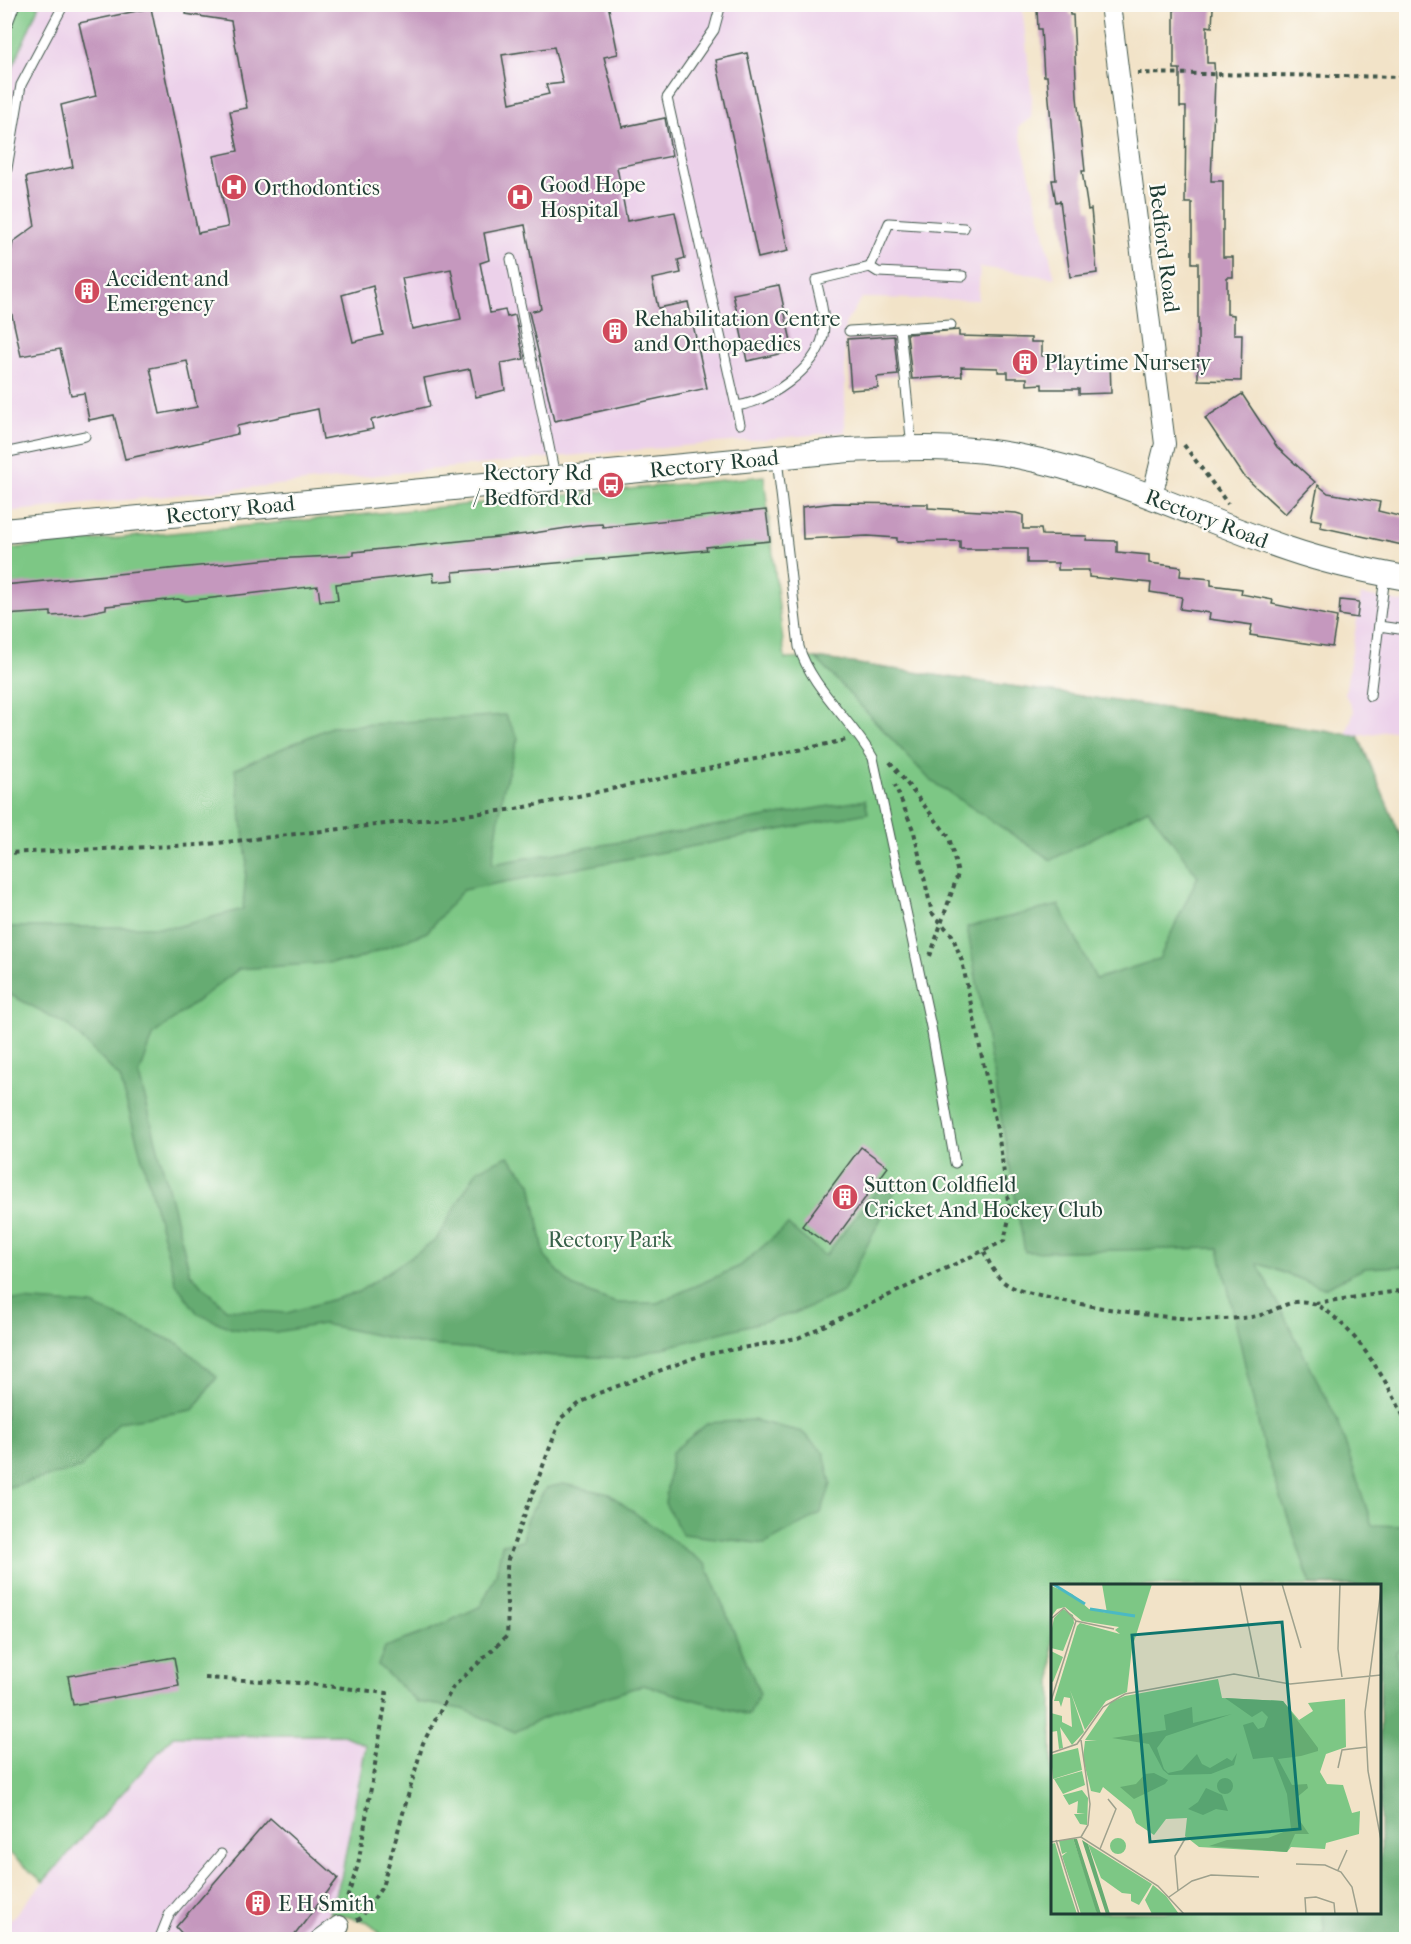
<svg xmlns="http://www.w3.org/2000/svg" width="1411" height="1944" font-family="'IM FELL French Canon',serif">
  <style>
    .built { fill: #ecd1ea }
    .green { fill: #7dc785; stroke: #4e825c; stroke-width: 1.5; fill-rule: evenodd }
    .forest { fill: #66ac72; stroke: #427453; stroke-width: 1.5 }
    .building { fill: #c598be; fill-rule: evenodd }
    .lines { fill: none; stroke-linecap: round; stroke-linejoin: round }
    .service-casing { stroke: #3f564a; stroke-width: 11 }
    .minor-casing { stroke: #3f564a; stroke-width: 22 }
    .tertiary-casing { stroke: #3f564a; stroke-width: 26 }
    .path { stroke: #3f564a; stroke-width: 4; stroke-dasharray: 4.5 4.5; stroke-linecap: butt }
    .service { stroke: #fff; stroke-width: 9 }
    .minor { stroke: #fff; stroke-width: 20 }
    .tertiary { stroke: #fff; stroke-width: 24 }
    .labels { text-anchor: middle; stroke-width: 4.5; stroke-linejoin: round; paint-order: stroke }
    .poi-label { font-size: 22px; fill: #1f3d34; stroke: #fdfcf7; text-anchor: start }
    .street-label { font-size: 22px; fill: #1f3d34; stroke: #fdfcf7 }
    .park-label { font-size: 22px; fill: #366048; stroke: #fdfcf7 }
    .inset-river { fill: none; stroke: #4bb9c3; stroke-width: 3 }
    .inset-road { fill: none; stroke: #9ea18d; stroke-width: 1.5 }
    .view { fill: #0f766e; fill-opacity: 0.15; stroke: #0f766e; stroke-width: 3 }
    .inset-edge { fill: none; stroke: #1f3d34; stroke-width: 3 }
  </style>
  <rect width="100%" height="100%" fill="#fdfcf7"/>
  <filter id="ink" filterUnits="userSpaceOnUse"><feTurbulence type="fractalNoise" baseFrequency=".0167" numOctaves="2"/><feDisplacementMap in="SourceGraphic" scale="12" xChannelSelector="R" yChannelSelector="G"/><feConvolveMatrix kernelMatrix="1 2 1 2 8 2 1 2 1" color-interpolation-filters="sRGB"/></filter>
  <filter id="wash" filterUnits="userSpaceOnUse"><feTurbulence type="fractalNoise" baseFrequency=".008" numOctaves="4" result="noise"/><feDisplacementMap in="SourceGraphic" scale="24" xChannelSelector="R" yChannelSelector="G"/><feGaussianBlur stdDeviation="1.35" result="paint"/><feColorMatrix in="noise" values="0 0 0 0 0 0 0 0 0 0 0 0 0 0 0 0 0 1.4 0 .05"/><feComposite in="paint" operator="in"/></filter>
  <g filter="url(#wash)">
    <rect width="100%" height="100%" fill="#f2e3c8"/>
    <g class="built">
      <polygon points="39,5 1022,5 1032,99 1031,118 1018,127 1055,278 980,267 978,300 862,298 845,324 845,432 567,456 5,512 5,86"/>
      <polygon points="1361,595 1406,603 1406,728 1358,736 1346,734 1354,712 1345,694"/>
      <polygon points="343,1735 366,1745 341,1878 329,1912 305,1939 5,1940 5,1926 173,1736"/>
    </g>
    <g class="green">
      <polygon points="5,5 39,5 5,86"/>
      <path d="M764 476 785 659 816 658 1358 736 1406 849V1939H385L368 1922 329 1912 341 1878 366 1745 343 1735 173 1736 43 1882 5 1849V549ZM1052 1586H1380V1912H1052Z"/>
    </g>
    <g class="forest">
      <polygon points="816,658 1358,736 1406,849 1406,1266 1365,1268 1324,1288 1257,1263 1337,1419 1372,1525 1406,1526 1406,1644 1396,1652 1406,1752 1406,1939 1313,1939 1324,1933 1323,1913 1380,1912 1380,1586 1311,1585 1263,1445 1219,1248 1025,1252 967,927 1059,905 1096,979 1159,959 1198,876 1148,809 1051,860 930,780"/>
      <polygon points="505,715 518,738 503,791 492,864 865,800 868,813 463,890 427,932 352,961 239,969 154,1034 139,1075 190,1273 226,1309 287,1313 358,1292 436,1240 477,1170 508,1156 531,1183 545,1257 572,1286 616,1303 657,1303 740,1266 788,1225 825,1256 882,1184 894,1193 843,1292 795,1313 625,1358 555,1356 418,1344 323,1324 276,1332 233,1329 198,1314 176,1284 120,1078 68,1025 5,992 5,927 176,927 243,909 247,859 235,769 331,727"/>
      <polygon points="6,1299 92,1305 179,1344 217,1377 193,1410 119,1422 81,1468 5,1488"/>
      <polygon points="753,1420 802,1432 824,1453 831,1484 821,1513 765,1544 682,1534 665,1503 672,1452 708,1423"/>
      <polygon points="563,1484 609,1494 706,1565 760,1694 749,1715 643,1685 541,1719 515,1732 463,1709 417,1702 378,1665 385,1647 429,1631 481,1606 496,1574 502,1544 523,1541 526,1520 546,1488"/>
    </g>
    <g id="blocks">
      <g class="building">
        <path d="M187 4H608L618 54 604 57 622 127 665 118 672 156 617 167 627 221 675 212 685 258 678 260 681 273 652 279 658 308 688 302 707 388 554 421 529 312 541 309 525 225 484 233 489 260 480 263 490 313 505 310 507 317 515 315 524 359 501 363 505 390 476 397 470 369 424 378 430 406 371 420 373 429 323 439 318 409 237 426 238 434 125 459 114 415 89 420 84 393 71 395 60 349 21 356 4 279V262L9 261 13 242 35 226 26 177 73 167 61 105 96 96 79 23 151 8 198 233 228 227 214 156 238 151 230 111 247 108 231 21 186 14ZM554 47 563 83 546 85 549 94 510 103 502 55ZM451 269 461 319 412 329 402 278ZM373 286 383 335 353 342 342 295ZM187 361 197 407 160 414 150 368Z"/>
        <polygon points="1039,4 1069,4 1070,15 1073,15 1077,97 1085,171 1082,171 1088,210 1091,209 1097,273 1070,277 1060,201 1056,202 1052,180 1056,180 1047,76 1044,76 1041,29 1038,29 1037,9 1039,9"/>
        <polygon points="1174,7 1213,8 1212,27 1207,26 1207,63 1214,63 1215,79 1211,181 1223,181 1223,257 1233,257 1233,277 1227,277 1227,314 1234,315 1234,334 1242,334 1241,381 1198,380 1198,263 1192,263 1192,203 1185,203 1186,107 1180,107 1180,69 1174,69"/>
        <polygon points="747,53 788,251 758,258 716,60"/>
        <polygon points="779,285 793,351 747,361 733,294"/>
        <polygon points="959,330 959,336 1031,338 1031,342 1042,342 1042,356 1064,355 1064,362 1110,361 1111,393 1079,394 1079,389 1042,389 1042,384 1027,385 1027,378 1008,378 1008,372 998,372 998,368 961,367 962,376 912,379 907,334"/>
        <polygon points="894,336 898,375 877,377 878,388 851,390 847,339"/>
        <polygon points="1242,394 1277,447 1315,482 1285,514 1244,476 1205,418"/>
        <polygon points="1318,485 1328,493 1380,502 1378,511 1407,518 1407,546 1320,527 1322,521 1311,519"/>
        <polygon points="834,503 928,504 928,508 1016,513 1023,515 1023,529 1041,529 1042,535 1087,536 1086,540 1117,541 1117,552 1149,555 1149,563 1181,567 1180,576 1211,579 1211,585 1242,589 1241,594 1273,600 1272,604 1337,617 1332,647 1250,635 1252,625 1209,619 1210,613 1180,609 1182,597 1150,592 1151,583 1089,577 1089,570 1058,570 1058,563 1027,563 1027,549 960,549 960,541 897,542 897,538 868,536 803,539 802,507"/>
        <polygon points="766,510 770,541 706,547 707,550 453,572 454,580 434,582 433,573 336,584 338,600 320,601 318,586 186,601 178,599 106,606 106,609 82,614 51,616 51,612 4,615 4,585 271,559 354,555 354,552 527,534 587,525 602,524 603,527"/>
        <polygon points="1340,600 1359,602 1357,618 1339,615"/>
        <polygon points="861,1147 888,1167 830,1246 802,1226"/>
        <polygon points="174,1657 179,1686 73,1705 68,1676"/>
        <polygon points="270,1818 338,1878 291,1940 188,1940 176,1927"/>
      </g>
    </g>
  </g>
  <g filter="url(#ink)">
    <use href="#blocks" fill-opacity="0" stroke="#3f564a" stroke-width="1.5"/>
    <g class="lines">
      <defs>
        <g id="service">
          <polyline points="721,4 714,30 667,98 740,424"/>
          <polyline points="4,33 15,4"/>
          <polyline points="4,186 21,85 64,4"/>
          <polyline points="511,259 555,476"/>
          <polyline points="870,267 889,223 964,228"/>
          <polyline points="900,328 912,448"/>
          <polyline points="849,331 951,325"/>
          <path d="M736 406C768 402 815 370 823 336 826 317 820 298 816 280L870 267 878 272 963 276"/>
          <polyline points="4,453 85,436"/>
          <path d="M777 459 799 647C811 687 852 721 873 758L931 1027 955 1163"/>
          <polyline points="1379,626 1406,630"/>
          <polyline points="1370,696 1385,576"/>
          <polyline points="159,1940 169,1915 221,1854"/>
        </g>
        <g id="minor">
          <polyline points="1110,4 1165,444 1152,496"/>
          <polyline points="320,1940 339,1926"/>
        </g>
        <path id="tertiary" d="M4 531 849 450C905 448 962 445 1017 456 1112 474 1197 518 1288 549 1326 562 1366 571 1406 578"/>
      </defs>
      <use href="#service" class="service-casing"/>
      <use href="#minor" class="minor-casing"/>
      <use href="#tertiary" class="tertiary-casing"/>
      <g class="path">
        <polyline points="1137,73 1406,77"/>
        <polyline points="1184,445 1228,504"/>
        <polyline points="890,762 949,837 958,874 930,956"/>
        <polyline points="4,853 200,845 516,809 846,740"/>
        <path d="M984 1252C990 1264 996 1278 1008 1285 1026 1295 1050 1298 1070 1302 1129 1313 1191 1324 1251 1317 1274 1315 1292 1293 1316 1305 1352 1321 1391 1387 1406 1422"/>
        <polyline points="1315,1303 1406,1290"/>
        <polyline points="205,1678 301,1683 387,1693 358,1865 344,1908"/>
        <path d="M357 1920 361 1918 382 1887 423 1743 453 1687 507 1636C509 1610 504 1586 508 1559L561 1418 580 1403 599 1393 702 1355 798 1338 1004 1241 1010 1214 999 1139 962 961 952 935 932 913 914 832 895 785"/>
      </g>
      <use href="#service" class="service"/>
      <use href="#minor" class="minor"/>
      <use href="#tertiary" class="tertiary"/>
    </g>
  </g>
  <defs>
    <symbol id="hospital-disc" viewBox="-11 -11 22 22"><circle r="9.5" fill="#d1495b" stroke="#fdfcf7"/><path d="M-5-5h3v3.5h4V-5h3V5h-3V1.5h-4V5h-3Z" fill="#fff"/></symbol>
    <symbol id="building-disc" viewBox="-11 -11 22 22"><circle r="9.5" fill="#d1495b" stroke="#fdfcf7"/><path d="M-4-6H4V6H1V3H-1V6H-4ZM-2.5-4.3h1.7v1.8h-1.7ZM.8-4.3h1.7v1.8H.8ZM-2.5-1h1.7V.8h-1.7ZM.8-1h1.7V.8H.8Z" fill="#fff"/></symbol>
    <symbol id="bus-disc" viewBox="-11 -11 22 22"><circle r="9.5" fill="#d1495b" stroke="#fdfcf7"/><path d="M-5-6H5V4H4V6H2V4H-2V6H-4V4H-5ZM-3.5-4V0h7V-4ZM-3.5 1.2v1.5H-2V1.2ZM2 1.2v1.5H3.5V1.2Z" fill="#fff"/></symbol>
  </defs>
  <g fill-rule="evenodd">
    <use href="#hospital-disc" x="219" y="172" width="30" height="30"/>
    <use href="#hospital-disc" x="505" y="182" width="30" height="30"/>
    <use href="#building-disc" x="72" y="276" width="30" height="30"/>
    <use href="#building-disc" x="600" y="316" width="30" height="30"/>
    <use href="#building-disc" x="1010" y="347" width="30" height="30"/>
    <use href="#bus-disc" x="596" y="470" width="30" height="30"/>
    <use href="#building-disc" x="830" y="1182" width="30" height="30"/>
    <use href="#building-disc" x="243" y="1888" width="30" height="30"/>
  </g>
  <g class="labels">
    <g class="poi-label">
      <text x="540" y="192">Good Hope<tspan x="540" dy="25">Hospital</tspan></text>
      <text x="254" y="195">Orthodontics</text>
      <text x="106" y="286">Accident and<tspan x="106" dy="25">Emergency</tspan></text>
      <text x="634" y="326">Rehabilitation Centre<tspan x="634" dy="25">and Orthopaedics</tspan></text>
      <text x="1044" y="370">Playtime Nursery</text>
      <text x="592" y="480" text-anchor="end">Rectory Rd<tspan x="592" dy="25">/ Bedford Rd</tspan></text>
      <text x="864" y="1192">Sutton Coldfield<tspan x="864" dy="25">Cricket And Hockey Club</tspan></text>
      <text x="278" y="1911">E H Smith</text>
    </g>
    <g class="street-label">
      <text transform="translate(1165 248) rotate(83)" y="8">Bedford Road</text>
      <text transform="translate(714 463) rotate(-6)" y="8">Rectory Road</text>
      <text transform="translate(230 509) rotate(-6)" y="8">Rectory Road</text>
      <text transform="translate(1207 518) rotate(21)" y="8">Rectory Road</text>
    </g>
    <g class="park-label">
      <text x="610" y="1247">Rectory Park</text>
    </g>
  </g>
  <g transform="translate(1051 1584)">
    <rect width="330" height="330" fill="#f2e3c8"/>
    <path d="M51 0H101L81 64 76 108 55 117 34 146 19 106 33 148 21 161 9 143 12 164 8 165 6 147 0 148V129L11 132V138L21 143 19 114 13 113 10 123 8 117H3L26 42 29 39 69 50 64 46 68 43 31 37 14 23 6 25 0 33V2L21 10 38 25 56 29ZM12 25 22 31 23 39 12 67 0 64V37L1 44 3 34ZM0 67 12 73 2 98 0 97ZM167 95 171 114 232 117 248 136 262 127 257 119 294 115 295 163 275 170 269 188 276 200 292 201 301 229 309 227 308 250 275 259 274 265 240 263 236 268 148 263 134 252 136 234 115 235 103 251 85 239 80 226 52 203 49 209 40 207 32 174 34 157 46 156H34L60 118 74 112ZM27 164 31 186 2 195 0 171ZM31 187 34 201 12 210 3 195ZM31 206 37 214 36 241 29 240 23 230H34L26 229 27 217 18 221 12 211ZM22 254 44 320 46 330H30L11 272 16 268 11 270 8 257ZM59 262a8 8 0 1 1 16 0a8 8 0 1 1-16 0ZM4 259 13 290 26 330H0V260ZM37 260 101 300 88 321 80 317V310L71 309 50 294ZM102 301 115 312 128 330H101L94 316Z" fill="#7dc785"/>
    <path d="M174 114 232 117 267 164V167L250 172 227 175 241 201 256 200 257 204 245 214 249 237 258 250H244L236 268 158 262 176 256 217 254 240 245 236 210 222 173 202 175 192 141 202 138 207 145 213 143 217 133 211 127 201 133ZM141 123 142 139 181 130 115 152 106 164 113 185 117 189 131 186 146 170 151 180 159 184 176 174 181 177 186 169 183 181 160 190 118 191 112 186 98 160 61 154 115 146 113 131ZM103 189 117 196 114 200 83 215 69 203 85 200 94 190ZM166 202a8 8 0 1 1 16 0a8 8 0 1 1-16 0ZM155 204 171 211 177 227 165 225 152 231 137 225 147 218ZM22 254 26 255 50 330H46ZM31 256 37 260 59 330H55Z" fill="#66ac72"/>
    <path class="inset-river" d="M2 0 34 20M39 25 84 32"/>
    <path class="inset-road" d="M189 0 208 93M231 0 250 64M289 0 287 65 291 93M330 5 314 128 317 187 330 256M1 34 13 24 25 37M25 37 63 45M0 117 25 37M30 156 39 220 37 241 30 253M0 169 26 160 52 123 74 110 183 90 239 100 330 91M287 184 291 166 316 163M5 256 28 330M0 258 30 253 107 302 133 330M49 265 65 225 57 215M245 280 274 281 290 288 301 303 307 330M287 286 296 266M127 307 124 272 135 253M118 313 141 297 160 291 208 293M255 330 254 314 265 313 283 319 284 330"/>
    <path class="view" d="M231 38 249 245 99 258 81 51Z"/>
    <rect width="330" height="330" class="inset-edge"/>
  </g>
  <rect width="1411" height="1944" fill="none" stroke="#fdfcf7" stroke-width="24"/>
</svg>
